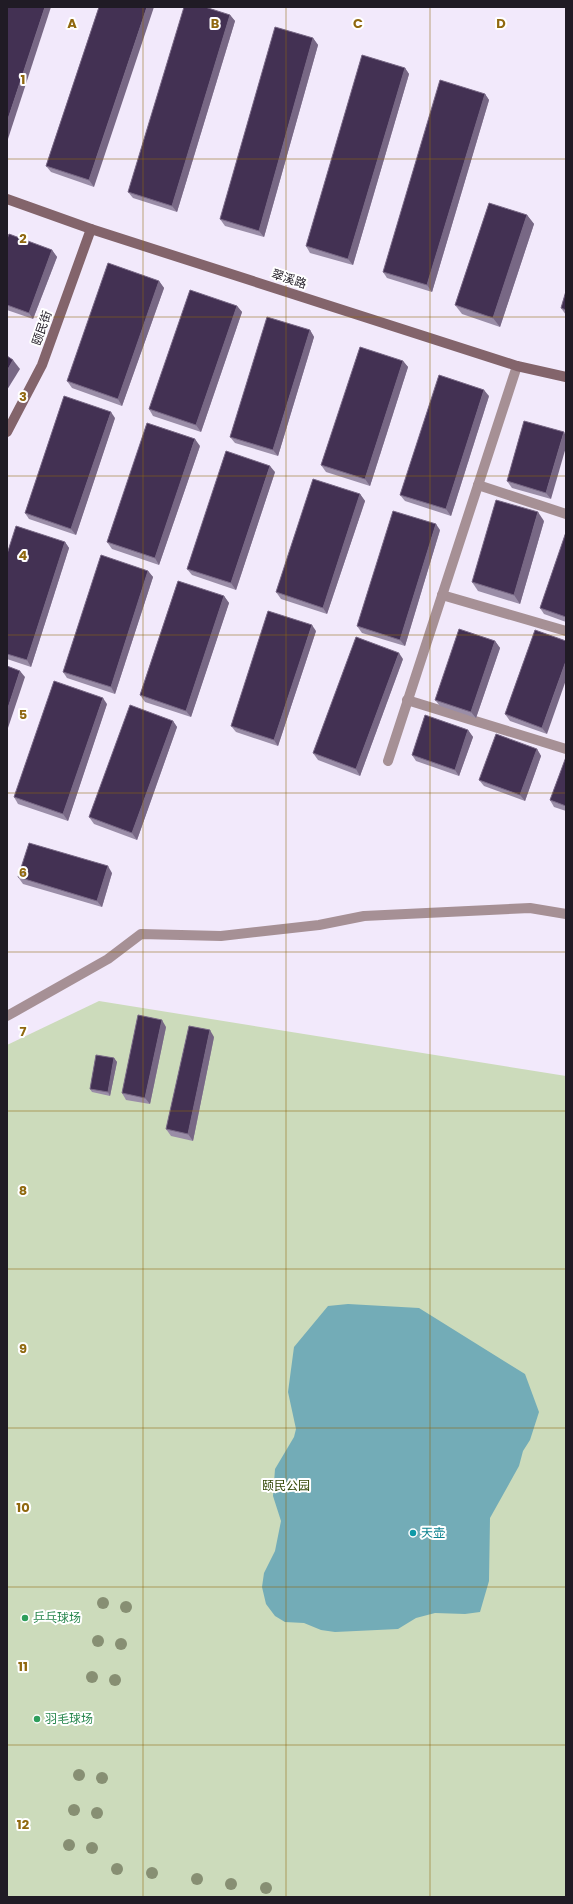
<svg xmlns="http://www.w3.org/2000/svg" width="573" height="1904" font-family="Poppins,'Noto Sans SC',sans-serif">
  <style>
    .green { fill: #ccdbbb }
    .water { fill: #73acb7 }
    .lines { fill: none; stroke-linecap: round; stroke-linejoin: round }
    .street { stroke: #a69095; stroke-width: 10 }
    .secondary { stroke: #83646b; stroke-width: 10 }
    .tree { fill: #878f73 }
    .wall { fill: #9a8da7 }
    .shaded-wall { fill: #786885 }
    .building { fill: #433153; stroke: #786885 }
    .grid { fill: none; stroke: #90680f; stroke-width: 1; stroke-opacity: 0.55 }
    .culture-dot { fill: #0f9aa8; stroke: #fff; stroke-width: 1.5 }
    .leisure-dot { fill: #2e9e5b; stroke: #fff; stroke-width: 1.5 }
    .labels { text-anchor: middle; stroke-width: 4; stroke-linejoin: round; paint-order: stroke }
    .street-label { font-size: 12px; fill: #201b25; stroke: #fff }
    .park-label { font-size: 12px; fill: #304604; stroke: #fff }
    .culture-label { font-size: 12px; fill: #0d838f; stroke: #fff; text-anchor: start }
    .leisure-label { font-size: 12px; fill: #27864d; stroke: #fff; text-anchor: start }
    .grid-label { font-size: 13px; text-anchor: middle; font-weight: bold; fill: #90680f; stroke: #fff; stroke-width: 4; stroke-linejoin: round; paint-order: stroke }
  </style>
  <rect width="100%" height="100%" fill="#f2e9fb"/>
  <polygon class="green" points="99,1001 566,1076 566,1897 7,1897 7,1045"/>
  <polygon class="water" points="348,1304 419,1308 525,1374 539,1412 530,1440 523,1451 519,1466 490,1518 489,1581 480,1612 465,1614 435,1613 416,1618 398,1629 335,1632 321,1630 304,1623 285,1622 275,1616 266,1604 262,1587 264,1573 275,1551 281,1521 273,1496 275,1469 294,1437 296,1429 288,1392 294,1347 328,1306"/>
  <g class="lines">
    <g class="street">
      <polyline points="478,485 566,514"/>
      <polyline points="442,595 566,631"/>
      <polyline points="407,700 566,749"/>
      <polyline points="388,761 517,366"/>
      <polyline points="7,1016 108,959 141,934 221,936 319,925 364,916 530,908 566,914"/>
    </g>
    <g class="secondary">
      <polyline points="7,199 91,229 517,366 566,377"/>
      <polyline points="7,432 42,365 91,229"/>
    </g>
  </g>
  <g class="tree">
    <circle cx="103" cy="1603" r="6"/>
    <circle cx="126" cy="1607" r="6"/>
    <circle cx="98" cy="1641" r="6"/>
    <circle cx="121" cy="1644" r="6"/>
    <circle cx="92" cy="1677" r="6"/>
    <circle cx="115" cy="1680" r="6"/>
    <circle cx="79" cy="1775" r="6"/>
    <circle cx="102" cy="1778" r="6"/>
    <circle cx="74" cy="1810" r="6"/>
    <circle cx="97" cy="1813" r="6"/>
    <circle cx="69" cy="1845" r="6"/>
    <circle cx="92" cy="1848" r="6"/>
    <circle cx="117" cy="1869" r="6"/>
    <circle cx="152" cy="1873" r="6"/>
    <circle cx="197" cy="1879" r="6"/>
    <circle cx="231" cy="1884" r="6"/>
    <circle cx="266" cy="1888" r="6"/>
  </g>
  <g class="wall">
    <polygon points="99,7 94,187 51,172 46,166"/>
    <polygon points="230,15 235,21 177,212 133,198 128,192"/>
    <polygon points="313,38 318,45 264,237 225,226 220,219"/>
    <polygon points="405,68 409,74 353,265 310,253 306,246"/>
    <polygon points="485,94 489,100 432,292 387,278 383,272"/>
    <polygon points="527,215 534,224 500,327 462,314 455,305"/>
    <polygon points="7,239 52,250 57,257 33,319 7,310"/>
    <polygon points="159,281 164,288 122,406 72,388 67,381"/>
    <polygon points="566,291 566,315 561,308"/>
    <polygon points="237,306 242,312 201,432 153,416 149,409"/>
    <polygon points="310,330 314,337 278,456 235,443 230,437"/>
    <polygon points="403,361 408,367 370,486 326,472 321,465"/>
    <polygon points="489,396 451,516 405,501 400,495"/>
    <polygon points="115,418 76,535 29,519 25,513"/>
    <polygon points="524,421 551,499 512,488 507,481"/>
    <polygon points="200,446 159,565 112,549 107,542"/>
    <polygon points="275,472 236,590 192,575 187,569"/>
    <polygon points="360,494 365,501 327,614 281,599 276,592"/>
    <polygon points="544,521 520,604 478,591 472,582"/>
    <polygon points="440,530 405,646 362,633 357,626"/>
    <polygon points="566,532 566,622 544,614 540,608"/>
    <polygon points="65,542 69,548 31,667 7,659 7,554"/>
    <polygon points="148,571 153,577 115,694 67,678 63,672"/>
    <polygon points="224,596 229,603 191,717 145,702 140,695"/>
    <polygon points="535,630 547,734 510,721 505,714"/>
    <polygon points="316,631 278,746 236,732 231,726"/>
    <polygon points="495,641 500,648 476,718 440,706 435,700"/>
    <polygon points="403,659 360,776 318,760 313,753"/>
    <polygon points="107,704 68,821 18,804 14,797"/>
    <polygon points="173,721 177,727 137,840 94,824 89,817"/>
    <polygon points="468,730 473,737 459,776 416,761 412,755"/>
    <polygon points="537,749 541,756 525,801 484,786 479,780"/>
    <polygon points="566,757 566,811 554,807 550,800"/>
    <polygon points="112,873 102,907 23,884 18,877"/>
    <polygon points="166,1027 150,1104 126,1100 122,1093"/>
    <polygon points="214,1037 193,1141 171,1136 166,1129"/>
    <polygon points="114,1058 117,1062 110,1096 92,1092 90,1089"/>
  </g>
  <g class="shaded-wall">
    <polygon points="45,7 51,7 7,142 7,122"/>
    <polygon points="147,7 154,7 94,187 89,180"/>
    <polygon points="230,15 235,21 177,212 172,206"/>
    <polygon points="313,38 318,45 264,237 259,231"/>
    <polygon points="405,68 409,74 353,265 348,259"/>
    <polygon points="485,94 489,100 432,292 427,285"/>
    <polygon points="527,215 534,224 500,327 493,318"/>
    <polygon points="52,250 57,257 33,319 29,313"/>
    <polygon points="159,281 164,288 122,406 118,399"/>
    <polygon points="237,306 242,312 201,432 196,425"/>
    <polygon points="310,330 314,337 278,456 273,450"/>
    <polygon points="13,360 20,369 7,390 7,371"/>
    <polygon points="403,361 408,367 370,486 365,479"/>
    <polygon points="484,390 489,396 451,516 446,509"/>
    <polygon points="111,412 115,418 76,535 71,529"/>
    <polygon points="564,432 566,436 566,447 551,499 546,493"/>
    <polygon points="195,439 200,446 159,565 155,558"/>
    <polygon points="270,466 275,472 236,590 231,583"/>
    <polygon points="360,494 365,501 327,614 323,608"/>
    <polygon points="538,512 544,521 520,604 514,595"/>
    <polygon points="436,524 440,530 405,646 400,640"/>
    <polygon points="65,542 69,548 31,667 27,660"/>
    <polygon points="148,571 153,577 115,694 111,687"/>
    <polygon points="224,596 229,603 191,717 186,711"/>
    <polygon points="312,625 316,631 278,746 274,740"/>
    <polygon points="495,641 500,648 476,718 471,712"/>
    <polygon points="399,653 403,659 360,776 356,769"/>
    <polygon points="566,661 566,680 547,734 542,728"/>
    <polygon points="20,671 25,677 7,731 7,711"/>
    <polygon points="103,698 107,704 68,821 63,814"/>
    <polygon points="173,721 177,727 137,840 132,833"/>
    <polygon points="468,730 473,737 459,776 455,770"/>
    <polygon points="537,749 541,756 525,801 520,795"/>
    <polygon points="108,866 112,873 102,907 97,901"/>
    <polygon points="162,1020 166,1027 150,1104 145,1098"/>
    <polygon points="210,1030 214,1037 193,1141 188,1134"/>
    <polygon points="114,1058 117,1062 110,1096 108,1092"/>
  </g>
  <g class="building">
    <polygon points="7,7 45,7 7,122"/>
    <polygon points="99,7 147,7 89,180 46,166"/>
    <polygon points="184,7 205,7 230,15 172,206 128,192"/>
    <polygon points="275,27 313,38 259,231 220,219"/>
    <polygon points="362,55 405,68 348,259 306,246"/>
    <polygon points="440,80 485,94 427,285 383,272"/>
    <polygon points="489,203 527,215 493,318 455,305"/>
    <polygon points="9,234 52,250 29,313 7,305 7,239"/>
    <polygon points="108,263 159,281 118,399 67,381"/>
    <polygon points="190,290 237,306 196,425 149,409"/>
    <polygon points="566,291 566,310 561,308"/>
    <polygon points="267,317 310,330 273,450 230,437"/>
    <polygon points="360,347 403,361 365,479 321,465"/>
    <polygon points="7,356 13,360 7,371"/>
    <polygon points="439,375 484,390 446,509 400,495"/>
    <polygon points="64,396 111,412 71,529 25,513"/>
    <polygon points="524,421 564,432 546,493 507,481"/>
    <polygon points="147,423 195,439 155,558 107,542"/>
    <polygon points="226,451 270,466 231,583 187,569"/>
    <polygon points="313,479 360,494 323,608 276,592"/>
    <polygon points="496,500 538,512 514,595 472,582"/>
    <polygon points="393,511 436,524 400,640 357,626"/>
    <polygon points="16,526 65,542 27,660 7,654 7,554"/>
    <polygon points="566,532 566,617 540,608"/>
    <polygon points="101,555 148,571 111,687 63,672"/>
    <polygon points="178,581 224,596 186,711 140,695"/>
    <polygon points="268,611 312,625 274,740 231,726"/>
    <polygon points="459,629 495,641 471,712 435,700"/>
    <polygon points="535,630 566,641 566,661 542,728 505,714"/>
    <polygon points="356,637 399,653 356,769 313,753"/>
    <polygon points="7,666 20,671 7,711"/>
    <polygon points="54,681 103,698 63,814 14,797"/>
    <polygon points="130,705 173,721 132,833 89,817"/>
    <polygon points="425,715 468,730 455,770 412,755"/>
    <polygon points="496,734 537,749 520,795 479,780"/>
    <polygon points="566,757 566,806 550,800"/>
    <polygon points="29,843 108,866 97,901 18,877"/>
    <polygon points="138,1015 162,1020 145,1098 122,1093"/>
    <polygon points="189,1026 210,1030 188,1134 166,1129"/>
    <polygon points="96,1055 114,1058 108,1092 90,1089"/>
  </g>
  <path class="grid" d="M143 7V1897M286 7V1897M430 7V1897M7 159H566M7 317H566M7 476H566M7 635H566M7 793H566M7 952H566M7 1111H566M7 1269H566M7 1428H566M7 1587H566M7 1745H566"/>
  <circle class="culture-dot" cx="413" cy="1533" r="4"/>
  <g class="leisure-dot">
    <circle cx="25" cy="1618" r="4"/>
    <circle cx="37" cy="1719" r="4"/>
  </g>
  <g class="labels">
    <g class="street-label">
      <text transform="translate(289 279) rotate(18)" y="4">翠溪路</text>
      <text transform="translate(42 328) rotate(-71)" y="4">颐民街</text>
    </g>
    <g class="park-label">
      <text x="286" y="1490">颐民公园</text>
    </g>
    <g class="culture-label">
      <text x="421" y="1537">天壶</text>
    </g>
    <g class="leisure-label">
      <text x="33" y="1622">乒乓球场</text>
      <text x="45" y="1723">羽毛球场</text>
    </g>
  </g>
  <g class="grid-label">
    <text x="72" y="28">A</text>
    <text x="215" y="28">B</text>
    <text x="358" y="28">C</text>
    <text x="501" y="28">D</text>
    <text x="23" y="84">1</text>
    <text x="23" y="243">2</text>
    <text x="23" y="401">3</text>
    <text x="23" y="560">4</text>
    <text x="23" y="719">5</text>
    <text x="23" y="877">6</text>
    <text x="23" y="1036">7</text>
    <text x="23" y="1195">8</text>
    <text x="23" y="1353">9</text>
    <text x="23" y="1512">10</text>
    <text x="23" y="1671">11</text>
    <text x="23" y="1829">12</text>
  </g>
  <rect width="573" height="1904" fill="none" stroke="#201b25" stroke-width="16"/>
</svg>
